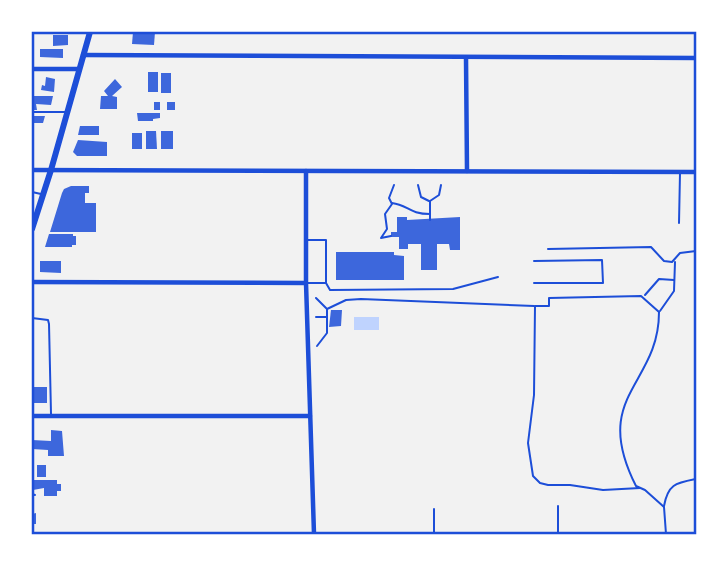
<svg xmlns="http://www.w3.org/2000/svg" width="728" height="566" font-family="Barlow,sans-serif">
  <style>
    .water { fill: #bfd3fe }
    .building { fill: #3d67dc }
    .lines { fill: none; stroke-linecap: round; stroke-linejoin: round }
    .path { stroke: #1d4ed8; stroke-width: 2 }
    .service { stroke: #1d4ed8; stroke-width: 2 }
    .minor { stroke: #1d4ed8; stroke-width: 4.5 }
    .secondary { stroke: #1d4ed8; stroke-width: 6 }
    .neatline { fill: none; stroke: #1d4ed8; stroke-width: 2.5 }
  </style>
  <rect width="100%" height="100%" fill="#f2f2f2"/>
  <rect class="water" x="354" y="317" width="25" height="13"/>
  <g class="building">
    <polygon points="133,32 155,32 154,45 132,44"/>
    <polygon points="53,35 68,35 68,45 53,46"/>
    <polygon points="40,49 63,49 63,58 40,57"/>
    <rect x="148" y="72" width="10" height="20"/>
    <rect x="161" y="73" width="10" height="20"/>
    <polygon points="46,77 55,79 54,92 41,90 42,85 45,86"/>
    <polygon points="115,79 122,87 112,96 117,97 117,109 100,109 101,96 108,96 104,91"/>
    <polygon points="32,96 53,96 51,105 36,104 37,110 32,110"/>
    <rect x="154" y="102" width="6" height="8"/>
    <rect x="167" y="102" width="8" height="8"/>
    <polygon points="137,113 160,113 160,118 153,119 153,121 138,121"/>
    <polygon points="32,116 45,116 43,123 32,123"/>
    <polygon points="80,126 99,126 99,135 78,135"/>
    <polygon points="146,131 156,131 157,149 146,149"/>
    <rect x="161" y="131" width="12" height="18"/>
    <rect x="132" y="133" width="10" height="16"/>
    <polygon points="78,140 107,142 107,156 77,156 73,152"/>
    <polygon points="71,186 89,186 89,193 85,193 85,203 96,203 96,232 50,232 62,193 64,189"/>
    <polygon points="397,217 407,217 407,220 460,217 460,250 450,250 449,244 437,244 437,270 421,270 421,244 408,244 408,249 399,249 399,237 391,237 391,232 397,232"/>
    <polygon points="49,234 73,234 73,236 76,236 76,245 72,245 72,247 45,247"/>
    <polygon points="336,252 394,252 394,255 404,256 404,280 336,280"/>
    <polygon points="40,261 61,261 61,273 40,272"/>
    <polygon points="331,310 342,310 341,326 329,327"/>
    <rect x="32" y="387" width="15" height="16"/>
    <polygon points="51,430 62,431 64,456 48,456 48,450 32,449 32,440 51,441"/>
    <rect x="37" y="465" width="9" height="12"/>
    <polygon points="33,480 57,480 57,484 61,484 61,491 57,491 57,496 44,496 44,488 33,490"/>
    <polygon points="36,513 36,524 32,524 32,514"/>
  </g>
  <g class="lines">
    <g class="path">
      <polyline points="418,185 421,197 429,201"/>
      <path d="M392 203C408 205 409 214 430 214"/>
      <polyline points="430,220 430,201 439,195 441,185"/>
      <polyline points="391,236 381,238 387,229 385,214 392,204 389,198 394,185"/>
      <polyline points="548,249 651,247 664,261 672,262 680,253 696,251"/>
      <polyline points="645,295 659,279 674,280"/>
      <polyline points="316,298 327,309 346,300 361,299 534,306"/>
      <polyline points="660,311 674,291 675,262"/>
      <polyline points="316,317 326,317"/>
      <polyline points="317,346 327,333 327,309"/>
      <path d="M640 488 603 490 570 485H548L540 483 533 476 528 443 534 395 535 306H549V298L641 296 659 312C659 386 590 395 636 486L645 490 664 507 666 534"/>
      <path d="M664 506C668 484 676 483 696 479"/>
    </g>
    <g class="service">
      <polyline points="32,112 65,112"/>
      <polyline points="32,192 41,194"/>
      <polyline points="679,223 680,173"/>
      <polyline points="307,240 326,240 326,283 307,283"/>
      <polyline points="534,261 602,260 603,283 534,283"/>
      <polyline points="326,283 330,290 453,289 498,277"/>
      <polyline points="32,318 48,320 49,324 51,414"/>
      <polyline points="32,494 35,495"/>
      <polyline points="558,506 558,534"/>
      <polyline points="434,509 434,534"/>
    </g>
    <g class="minor">
      <polyline points="83,55 696,58"/>
      <polyline points="466,58 467,171"/>
      <polyline points="32,69 79,69"/>
      <polyline points="32,170 696,172"/>
      <polyline points="306,171 306,283 314,534"/>
      <polyline points="32,282 306,283"/>
      <polyline points="32,416 310,416"/>
    </g>
    <polyline class="secondary" points="32,229 51,170 90,32"/>
  </g>
  <rect width="728" height="566" fill="none" stroke="#ffffff" stroke-width="66"/>
  <rect x="33" y="33" width="662" height="500" class="neatline"/>
</svg>
